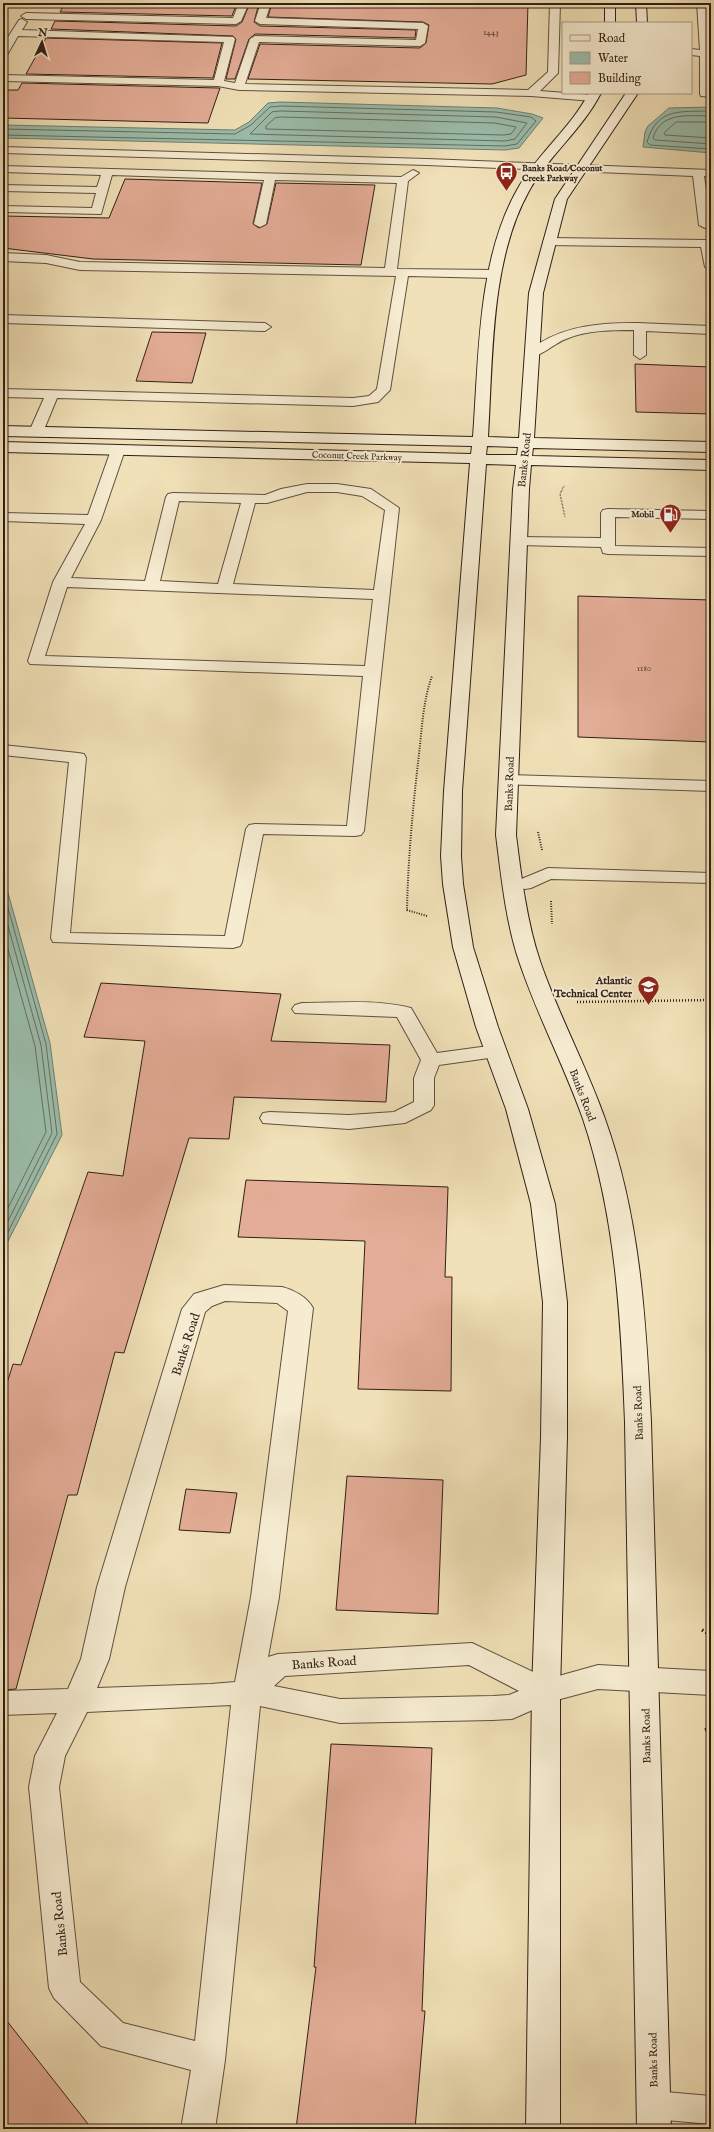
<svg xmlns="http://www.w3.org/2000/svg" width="714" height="2132" font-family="'IM FELL English',serif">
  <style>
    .water { fill: #9bbeac; stroke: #707e70 }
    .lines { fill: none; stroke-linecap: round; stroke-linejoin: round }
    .shore { stroke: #666e62; stroke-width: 1 }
    .building { fill: #e4ad97; stroke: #301f17 }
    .lane-casing { stroke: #60503f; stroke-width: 2 }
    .street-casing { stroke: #60503f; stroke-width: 2 }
    .secondary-casing { stroke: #301f17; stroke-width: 2 }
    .path-far3 { stroke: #301f17; stroke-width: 1.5; stroke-dasharray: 0.5 1; stroke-linecap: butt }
    .path-far2 { stroke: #301f17; stroke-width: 2; stroke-dasharray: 1 1.5; stroke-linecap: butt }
    .path-far1 { stroke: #301f17; stroke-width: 2.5; stroke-dasharray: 1 2; stroke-linecap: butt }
    .path { stroke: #301f17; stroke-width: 3.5; stroke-dasharray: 1.5 2.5; stroke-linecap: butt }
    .lane { fill: #f6ecd1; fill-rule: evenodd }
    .street { fill: #f6ecd1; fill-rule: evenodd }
    .secondary { fill: #f6ecd1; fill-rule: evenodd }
    .labels { text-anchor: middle; stroke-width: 4; stroke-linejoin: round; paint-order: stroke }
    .number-label { font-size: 9px; fill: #5d4237 }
    .far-poi-label { font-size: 9px; font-weight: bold; fill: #301f17; stroke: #f6ecd1; text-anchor: start }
    .far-street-label { font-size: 9px; fill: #301f17; stroke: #f6ecd1 }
    .street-label { font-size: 11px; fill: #301f17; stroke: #f6ecd1 }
    .poi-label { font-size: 11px; font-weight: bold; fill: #301f17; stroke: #f6ecd1; text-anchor: end }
    .near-street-label { font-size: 13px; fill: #301f17; stroke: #f6ecd1 }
  </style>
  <rect width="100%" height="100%" fill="#f1e1b8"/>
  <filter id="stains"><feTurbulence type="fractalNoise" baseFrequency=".005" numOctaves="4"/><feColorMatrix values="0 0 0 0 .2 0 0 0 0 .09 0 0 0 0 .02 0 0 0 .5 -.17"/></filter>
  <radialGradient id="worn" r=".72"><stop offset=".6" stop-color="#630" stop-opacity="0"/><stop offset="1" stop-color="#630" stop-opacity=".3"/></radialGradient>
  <g class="water">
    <polygon points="280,102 497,108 532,114 543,118 519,148 505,150 3,138 3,125 235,130 249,122 268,103"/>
    <polygon points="711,107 711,153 643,147 645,132 648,126 669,108"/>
    <polygon points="3,875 50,1043 62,1135 3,1251"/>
  </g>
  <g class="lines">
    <g class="shore">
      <polygon points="281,111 496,117 527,123 515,139 505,141 250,134 272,112"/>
      <path d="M711 111C681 112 657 107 647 142L650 145 711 149"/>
      <path d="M711 116C689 116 661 111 653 138L655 140 711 144"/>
      <polygon points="281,117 495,123 516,127 511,134 504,135 266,129 266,126 275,118"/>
      <polyline points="711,122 676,122 664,133 665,135 711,138"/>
      <polyline points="3,129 235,134 251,125 270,107 281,106 496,112 531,117 536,121 517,144 505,146 3,135"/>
      <polyline points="3,890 46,1044 57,1134 3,1242"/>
      <polyline points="3,908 41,1045 52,1133 3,1231"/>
      <polyline points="3,931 35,1046 46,1132 3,1218"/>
    </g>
  </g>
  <g class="building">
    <polygon points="65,3 237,3 232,16 60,12"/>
    <polygon points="250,3 259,3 254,22 260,26 416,30 415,38 255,34 249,39 235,79 226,79 236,39 233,36 51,29 55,21 236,26 242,22"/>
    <polygon points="272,3 528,3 526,75 492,84 248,79 260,44 420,48 426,43 429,25 423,22 268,17"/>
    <polygon points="46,38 222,43 213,78 26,74"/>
    <polygon points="22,83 218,88 220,88 208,123 3,118 3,90 18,90"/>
    <polygon points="125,179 262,183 253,224 259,228 267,224 276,183 375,185 361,265 93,259 3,248 3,216 109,218"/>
    <polygon points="152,332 206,333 192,383 136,381"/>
    <polygon points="635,364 711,367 711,414 636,412"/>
    <polygon points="578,596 711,600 711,742 578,737"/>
    <polygon points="101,983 281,994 271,1041 390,1045 386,1102 234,1097 229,1139 189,1138 124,1353 115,1352 77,1495 68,1495 16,1689 3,1690 3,1396 13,1364 21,1365 88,1172 123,1176 145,1041 84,1037"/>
    <polygon points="246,1180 448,1187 445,1277 452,1277 451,1391 358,1389 365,1241 238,1237"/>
    <polygon points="347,1476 443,1480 438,1614 336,1610"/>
    <polygon points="186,1489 237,1493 230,1533 179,1530"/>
    <polygon points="331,1744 432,1748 422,2011 425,2011 415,2129 296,2129 316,1967 314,1967"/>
    <polygon points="3,2016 92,2129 3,2129"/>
  </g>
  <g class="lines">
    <defs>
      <g id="lane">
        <polygon points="239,3 249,3 241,21 236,24 26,19 21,16 26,13 233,18"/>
        <polygon points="261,3 271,3 266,18 423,23 428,26 425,43 420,46 259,42 245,84 528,90 548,72 550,3 560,3 558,73 540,91 593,95 598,98 593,101 531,96 239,90 218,86 3,81 3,75 214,80 224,42 18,36 7,55 3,56 3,45 19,20 22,19 27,22 22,30 233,37 235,39 224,81 235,83 250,39 255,36 416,40 418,29 260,24 255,21"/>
        <polygon points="697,3 707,3 711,97 701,96 700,94 700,56 691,55 691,49 700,50"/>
        <polygon points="3,147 427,159 711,170 711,176 704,176 711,225 705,228 699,225 693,176 427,165 3,153"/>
        <polygon points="3,166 401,177 413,170 419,173 408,181 397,269 494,270 500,274 494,278 408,276 390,390 378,402 353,406 57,398 43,432 36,436 29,432 44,398 3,397 3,389 353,398 369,396 377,389 396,276 80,270 46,263 3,261 3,253 46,255 80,262 385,268 397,183 275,180 266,224 260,227 254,224 264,180 112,175 101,214 3,212 3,206 92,208 96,193 3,191 3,185 97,187 101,175 3,172"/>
        <polygon points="549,238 706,240 711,243 711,271 705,267 701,247 545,245 543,242 545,239"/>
        <polygon points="3,315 265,323 271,327 265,331 3,323"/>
        <path d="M637 323 711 326V334L646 331V355L640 359 634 355V330C612 330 587 330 566 339 554 343 540 359 527 356L526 353C528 349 533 347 538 344 568 325 602 323 637 323Z"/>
        <path d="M118 446 125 450 101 520 71 578 145 581 166 497 168 494 173 493 265 495 281 489 307 484H337L371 489 399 508 364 831 361 835 355 836 263 834 242 942 240 946 233 948 53 942 51 938 69 762 3 755V745L78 753 84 754 86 758 70 933 225 936 246 829 249 825 255 824 347 826 363 676 30 664 28 661 53 582 85 524 3 521V513L88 515 111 450ZM307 492H337L362 496 385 510 374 590 233 584 255 503H267ZM179 501 241 503 218 584 160 581ZM67 587 373 599 365 666 45 656Z"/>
        <polygon points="608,509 711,511 711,519 615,517 615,546 711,548 711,556 608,554 603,553 601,547 518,545 513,544 511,541 513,538 518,537 601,538 601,513 603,510"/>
        <polygon points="509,775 711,781 711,791 503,784 500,780 503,776"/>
        <polygon points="548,868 711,873 711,883 551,879 531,888 525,889 519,888 516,884 519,880"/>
        <path d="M302 1003C338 1003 376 999 411 1008L437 1053 496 1045 503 1047 506 1051 503 1055 496 1057 439 1065 434 1078V1105L431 1110 405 1123 349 1129 263 1123 260 1118 263 1113 270 1112 349 1115 394 1112 414 1102V1078L421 1060 397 1017 295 1013 292 1009 295 1005Z"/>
        <polygon points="654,2091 711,2096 711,2124 654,2119 643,2115 639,2105 643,2095"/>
      </g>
      <path id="street" d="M224 1285 282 1287C294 1290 307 1297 313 1308L279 1597 268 1657 278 1654 472 1643 548 1679 598 1665 711 1671V1695L598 1689 553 1701 512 1719 493 1720 340 1723 260 1706 225 2060 215 2129H181L191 2070 101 2046 54 1998 49 1988 29 1787 35 1756 57 1713 3 1715V1691L68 1689 81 1659 97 1587 182 1309 194 1294ZM225 1301 277 1303 288 1311 251 1597 235 1682 211 1684 97 1688 109 1659 125 1587 205 1312 212 1306ZM469 1665 519 1691 509 1695 493 1696 340 1699 274 1686 285 1676ZM231 1705 195 2041 123 2023 80 1982 59 1787 65 1756 87 1712Z"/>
      <g id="secondary">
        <rect x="605" y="3" width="10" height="20"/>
        <polygon points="636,3 646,3 647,23 637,23"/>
        <path d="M589 93H601C582 130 549 155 529 191 490 261 493 358 488 437L519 438 529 293 555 199 626 93H638L567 199 543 293 534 438 711 442V452L533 448 532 456 711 460V470L531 465 529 489 516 835C521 875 527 923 540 961 558 1014 586 1065 605 1119 640 1216 646 1320 651 1422L671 2129H637L625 1422C621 1320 616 1217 583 1119 564 1065 537 1015 519 961 506 923 501 875 496 835L513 489 516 465 486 464 462 791 461 856 463 884 473 947 498 1027 528 1109 555 1204 567 1302V1437L560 1691V2129H526L532 1691 541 1437 543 1302 531 1204 506 1109 476 1027 453 947 443 884 441 856 444 791 470 463 3 452V442L471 454 472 446 3 436V426L473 437C479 358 477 261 517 190 537 154 570 129 589 93ZM487 446 518 447 517 455H486Z"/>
      </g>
    </defs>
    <use href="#lane" class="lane-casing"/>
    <use href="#street" class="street-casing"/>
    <use href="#secondary" class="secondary-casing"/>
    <polyline class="path-far3" points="564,486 560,494 565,517"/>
    <g class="path-far2">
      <polyline points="538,832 542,850"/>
      <polyline points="551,901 552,924"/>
      <path d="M427 916 407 910C408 858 413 806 419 754 422 728 423 701 432 676"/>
    </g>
    <polyline class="path-far1" points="577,1002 711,1000"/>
    <g class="path">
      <polyline points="702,1630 711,1635"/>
      <polyline points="705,1730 711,1728"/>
    </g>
    <use href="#lane" class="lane"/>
    <use href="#street" class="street"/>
    <use href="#secondary" class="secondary"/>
  </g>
  <defs>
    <symbol id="bus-pin" viewBox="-11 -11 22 30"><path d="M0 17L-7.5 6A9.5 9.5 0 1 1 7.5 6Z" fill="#8f2418" stroke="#f6ecd1"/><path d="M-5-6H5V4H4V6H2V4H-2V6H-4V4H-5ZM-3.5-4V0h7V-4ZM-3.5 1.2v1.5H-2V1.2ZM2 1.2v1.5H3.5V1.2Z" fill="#fff"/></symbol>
    <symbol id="fuel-pin" viewBox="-11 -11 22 30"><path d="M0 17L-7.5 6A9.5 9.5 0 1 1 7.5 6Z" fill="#8f2418" stroke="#f6ecd1"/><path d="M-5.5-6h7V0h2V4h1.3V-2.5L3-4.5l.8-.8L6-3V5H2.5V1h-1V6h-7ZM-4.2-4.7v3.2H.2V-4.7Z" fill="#fff"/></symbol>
    <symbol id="school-pin" viewBox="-11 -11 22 30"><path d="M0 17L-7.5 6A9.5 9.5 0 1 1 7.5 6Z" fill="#8f2418" stroke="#f6ecd1"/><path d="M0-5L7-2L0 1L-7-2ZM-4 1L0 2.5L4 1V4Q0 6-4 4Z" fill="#fff"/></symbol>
  </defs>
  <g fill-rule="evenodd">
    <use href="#bus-pin" x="494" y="160" width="25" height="34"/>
    <use href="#fuel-pin" x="658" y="502" width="25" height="34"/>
    <use href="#school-pin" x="636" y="974" width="25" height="34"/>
  </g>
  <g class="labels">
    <g class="number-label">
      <text x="491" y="35">1443</text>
      <text x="644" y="671">1180</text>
    </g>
    <g class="far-poi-label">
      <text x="522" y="171">Banks Road/Coconut<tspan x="522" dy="10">Creek Parkway</tspan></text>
      <text x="654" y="517" text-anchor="end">Mobil</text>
    </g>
    <g class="far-street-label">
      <text transform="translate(357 456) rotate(2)" y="3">Coconut Creek Parkway</text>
    </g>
    <g class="street-label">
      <text transform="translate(524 460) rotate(-84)" y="4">Banks Road</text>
      <text transform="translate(509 784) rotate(-88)" y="4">Banks Road</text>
      <text transform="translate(583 1095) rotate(69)" y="4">Banks Road</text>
      <text transform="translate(638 1413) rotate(-92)" y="4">Banks Road</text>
      <text transform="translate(646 1736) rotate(-91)" y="4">Banks Road</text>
      <text transform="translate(653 2060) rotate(-91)" y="4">Banks Road</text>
    </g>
    <g class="poi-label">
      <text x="632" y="984">Atlantic<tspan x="632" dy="13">Technical Center</tspan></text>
    </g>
    <g class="near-street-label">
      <text transform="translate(185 1344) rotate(-72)" y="5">Banks Road</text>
      <text transform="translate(324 1662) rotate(-4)" y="5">Banks Road</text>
      <text transform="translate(59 1924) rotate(-96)" y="5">Banks Road</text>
    </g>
  </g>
  <rect width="714" height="2132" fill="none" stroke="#f1e1b8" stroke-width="16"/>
  <rect x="4" y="4" width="706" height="2124" fill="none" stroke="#301f17" stroke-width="2"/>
  <rect x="8" y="8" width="698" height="2116" fill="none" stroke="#301f17"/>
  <rect x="562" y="22" width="130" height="72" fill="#f6ecd1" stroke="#a79a87"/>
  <rect x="570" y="35" width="20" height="6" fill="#f6ecd1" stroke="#a79a87"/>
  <text x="598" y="42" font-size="12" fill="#301f17">Road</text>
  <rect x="570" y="52" width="20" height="12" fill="#9bbeac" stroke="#a79a87"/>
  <text x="598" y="62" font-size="12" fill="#301f17">Water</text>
  <rect x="570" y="72" width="20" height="12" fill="#e4ad97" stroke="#a79a87"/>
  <text x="598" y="82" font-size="12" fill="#301f17">Building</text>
  <g transform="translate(42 42) rotate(4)" stroke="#f6ecd1" stroke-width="3" paint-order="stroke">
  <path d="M0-3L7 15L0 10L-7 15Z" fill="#301f17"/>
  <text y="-6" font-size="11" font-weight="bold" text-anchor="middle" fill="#301f17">N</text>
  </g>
  <rect width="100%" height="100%" filter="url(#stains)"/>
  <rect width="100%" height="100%" fill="url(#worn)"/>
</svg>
